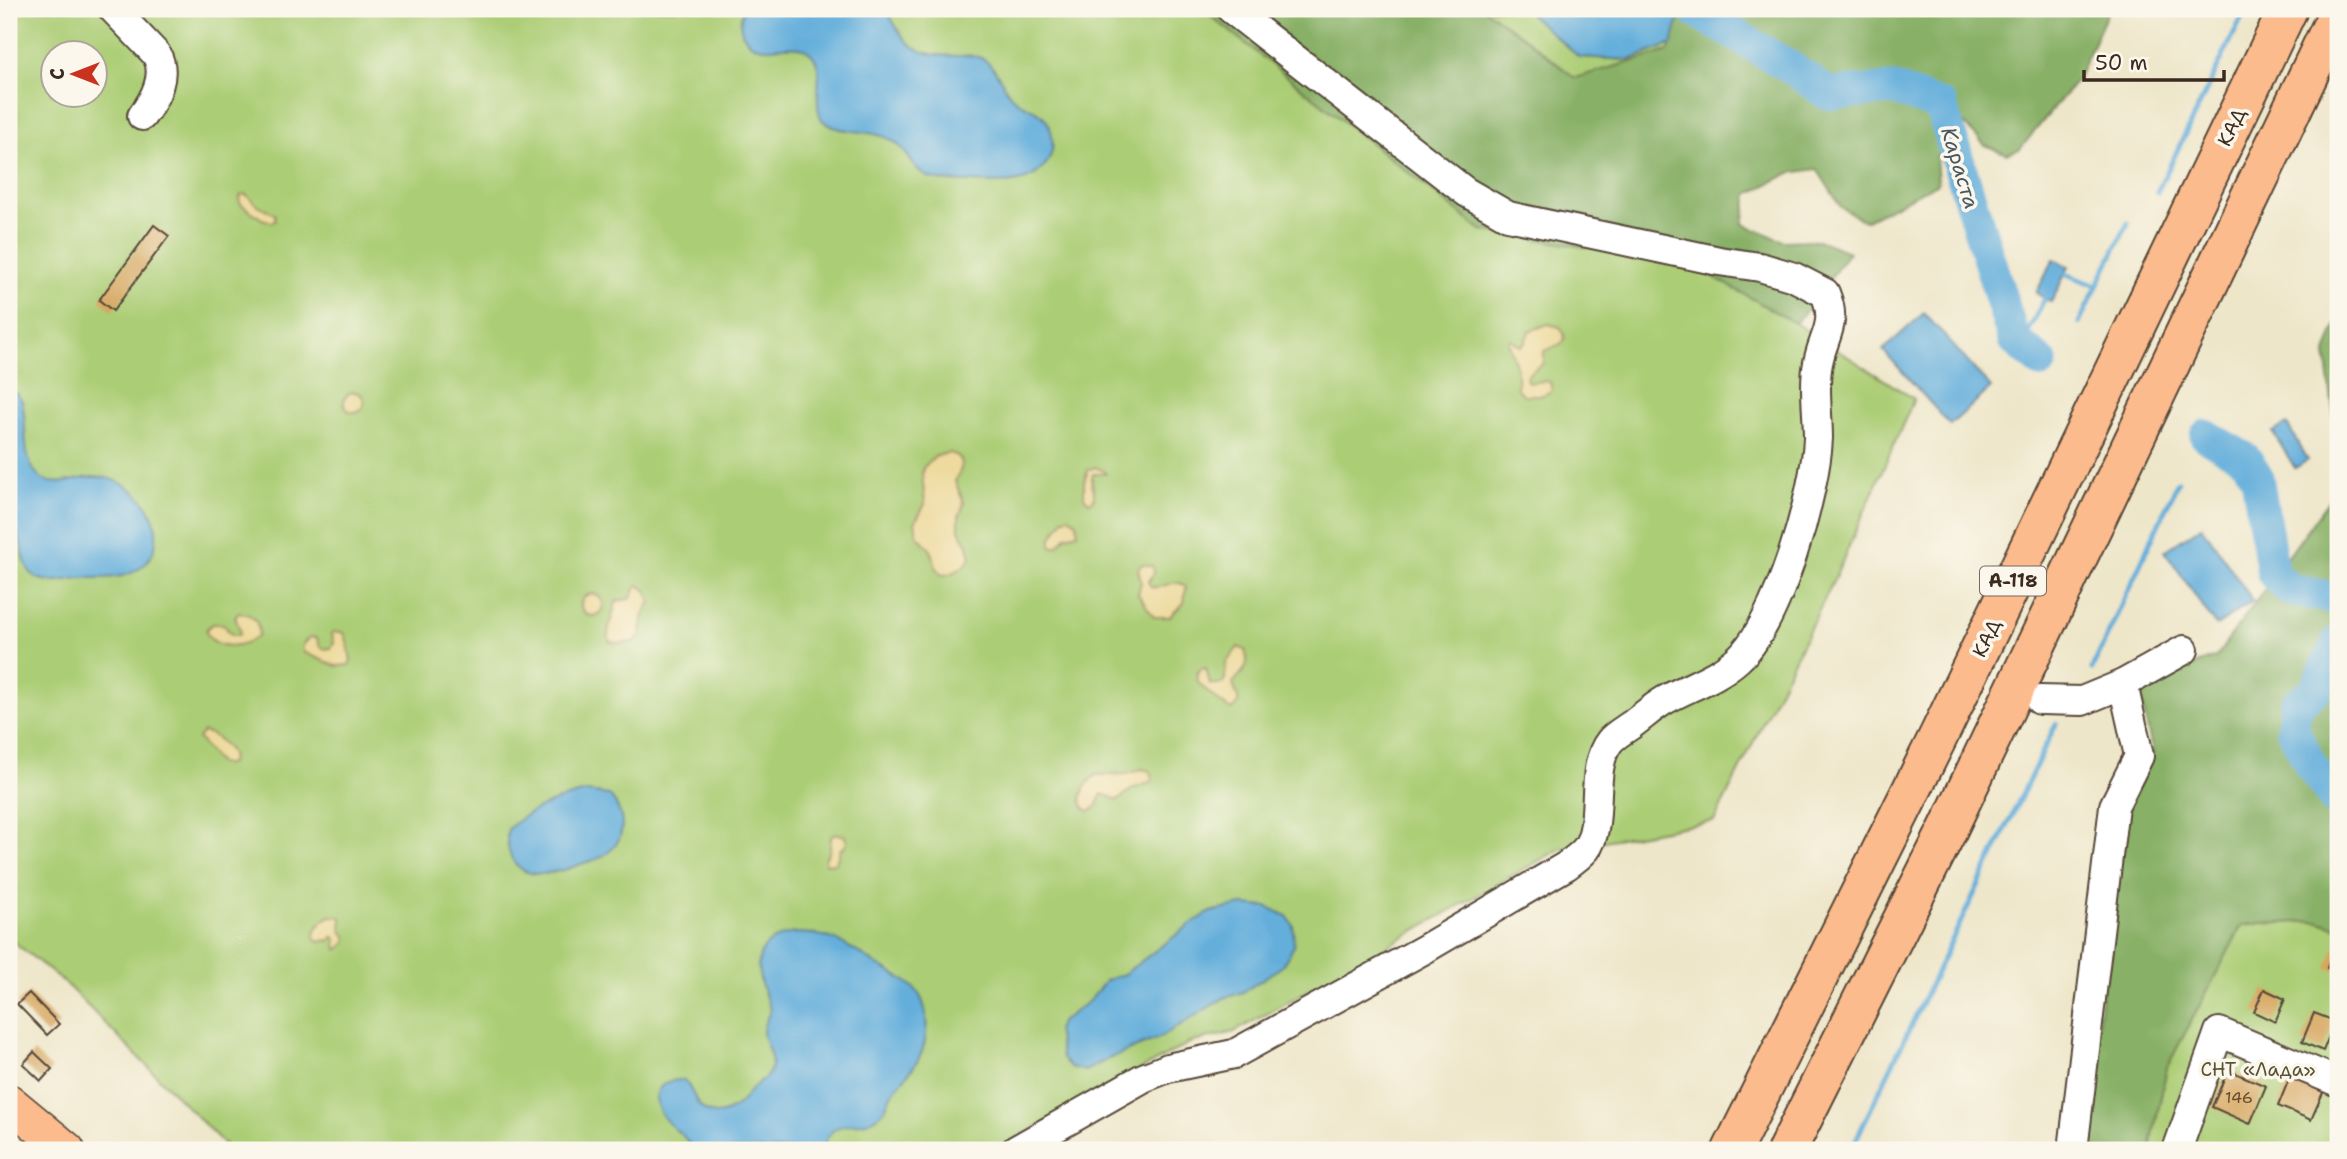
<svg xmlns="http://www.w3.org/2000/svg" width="2347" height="1159" font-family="'Shantell Sans',sans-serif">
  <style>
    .green { fill: #abcd75; stroke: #737c4a; stroke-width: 2; fill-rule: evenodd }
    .forest { fill: #88b066; stroke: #626d42; stroke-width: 2 }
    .sand { fill: #eeda9e; stroke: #94825e; stroke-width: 2 }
    .water { fill: #63aedb; stroke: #4f6c7c; stroke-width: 2 }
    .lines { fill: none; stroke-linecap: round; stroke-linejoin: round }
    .stream { stroke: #63aedb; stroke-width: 5 }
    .river { stroke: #63aedb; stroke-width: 33 }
    .building { fill: #d6a55d }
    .minor-casing { stroke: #564638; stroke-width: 32 }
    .major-casing { stroke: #564638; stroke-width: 38 }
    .highway-casing { stroke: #564638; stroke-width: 42 }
    .minor { stroke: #fff; stroke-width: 28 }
    .major { stroke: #fbbb8c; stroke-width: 35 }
    .highway { stroke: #fbbb8c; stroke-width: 38 }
    .labels { text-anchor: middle; stroke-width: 7; stroke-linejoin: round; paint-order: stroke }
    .number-label { font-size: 16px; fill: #62492e }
    .shield { fill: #fbf7ec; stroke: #75685c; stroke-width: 2 }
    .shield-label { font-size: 18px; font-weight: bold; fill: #3b2a1e }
    .street-label { font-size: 19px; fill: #3b2a1e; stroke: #fbf7ec }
    .park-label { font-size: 19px; fill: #575334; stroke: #fbf7ec }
    .water-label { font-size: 21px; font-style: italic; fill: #495860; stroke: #fbf7ec }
  </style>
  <rect width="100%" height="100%" fill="#fbf7ec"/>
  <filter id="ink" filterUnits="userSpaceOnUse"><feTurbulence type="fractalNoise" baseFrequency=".0143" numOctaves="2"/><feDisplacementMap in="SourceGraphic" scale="14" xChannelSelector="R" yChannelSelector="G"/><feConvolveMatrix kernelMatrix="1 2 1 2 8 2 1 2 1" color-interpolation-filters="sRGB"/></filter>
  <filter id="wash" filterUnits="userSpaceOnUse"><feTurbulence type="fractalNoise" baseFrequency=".00686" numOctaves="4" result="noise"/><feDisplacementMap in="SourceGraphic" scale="28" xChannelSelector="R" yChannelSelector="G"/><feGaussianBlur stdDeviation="1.57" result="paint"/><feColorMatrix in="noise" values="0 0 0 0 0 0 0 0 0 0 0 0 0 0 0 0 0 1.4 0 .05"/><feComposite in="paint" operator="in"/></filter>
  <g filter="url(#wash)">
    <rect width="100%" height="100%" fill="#eee6c9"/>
    <g class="green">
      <path d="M9 9H1202L1481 230 1691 264 1795 323 1914 399 1834 580 1714 821 1560 849 1234 1032 1189 1043 995 1150H230L65 983 9 938ZM52 52H94V94H52Z"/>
      <polygon points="1484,9 1524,9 1579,57 1629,60 1671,44 1670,51 1575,78 1525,38"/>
      <polygon points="2317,921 2338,928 2338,1150 2150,1150 2167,1067 2242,925"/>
    </g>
    <g class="forest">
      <polygon points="1202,9 1256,9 1256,14 1260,9 1484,9 1525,38 1575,78 1669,51 1677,9 2109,9 2077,80 2020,149 2006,154 1985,145 1964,124 1936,157 1938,183 1865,221 1841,207 1817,169 1790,173 1748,194 1743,224 1783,241 1818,240 1849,252 1829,280 1810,296 1813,303 1795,323 1691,264 1481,230"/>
      <polygon points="2338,320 2338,452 2326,353"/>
      <polygon points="2338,487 2338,928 2317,921 2242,925 2167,1067 2150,1150 2083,1150 2112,908 2128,809 2153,753 2138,686 2216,657"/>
    </g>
    <g class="sand">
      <polygon points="246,194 256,204 275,214 275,221 272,222 262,219 241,204 239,199 241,195"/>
      <path d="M1548 324 1560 327C1573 345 1555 345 1544 351V363L1529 373 1526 378 1528 382C1536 384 1542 379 1550 382L1552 390 1544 395H1524L1517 389V369L1508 341 1511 339 1516 344 1521 346 1525 343 1529 331Z"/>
      <circle cx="354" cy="402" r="10"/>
      <path d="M949 453C968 456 962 469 955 481L964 503 959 517V530L968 545 971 557C967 567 952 575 942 575L937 570 930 549 917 535 915 522 925 504 922 474 923 468 935 456Z"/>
      <path d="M1095 467 1104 471 1106 474H1093C1089 484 1097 491 1093 500L1089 502 1084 497V482L1088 470Z"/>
      <polygon points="1069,517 1076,522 1078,533 1066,536 1059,545 1053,547 1051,545 1051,539 1064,518"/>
      <path d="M1142 564 1153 566 1154 573 1148 582 1151 587C1165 591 1173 575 1186 587L1184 603 1169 617H1154L1138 594 1141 582 1138 569Z"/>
      <path d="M637 586H640L647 591 651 602C632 625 656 648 610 642 604 630 614 616 616 601L630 599Z"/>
      <circle cx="592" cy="605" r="11"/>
      <path d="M238 613C252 612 261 623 258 636 243 648 216 651 206 632L207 628 213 624H223L232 635H239L240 630 235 617Z"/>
      <path d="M333 632H343C348 637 349 652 351 660L349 665 336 666 303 652V644L310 637 317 638 319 645 323 649 331 648 334 643 332 634Z"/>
      <path d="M1238 647 1245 650C1251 669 1243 670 1233 683 1234 694 1245 700 1232 710 1227 709 1204 689 1200 684 1196 679 1197 678 1197 673L1201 669 1206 668 1210 684H1222L1225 679 1226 663Z"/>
      <path d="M203 732C215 734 229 746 232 758L229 764H219L198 738Z"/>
      <path d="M1142 769 1150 771 1152 778 1150 783 1134 788 1118 800 1102 794C1097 801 1099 810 1088 811 1074 801 1085 783 1096 775L1127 774Z"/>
      <polygon points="836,833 845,836 847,844 840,850 836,863 826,864 825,859 830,850 831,836"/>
      <path d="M330 916 340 917 342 919 341 929 347 938 345 944 337 950 335 937H332L330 941 325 940 321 942 315 940C312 930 322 921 330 916Z"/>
    </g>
    <g class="water">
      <path d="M743 9H886C907 47 914 56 959 56 968 55 977 55 985 60 1000 70 1003 92 1017 101 1032 111 1046 111 1051 131 1054 142 1053 152 1048 161 1032 188 998 183 971 182 956 181 938 183 924 175 909 165 908 147 887 138 866 128 841 136 822 120 811 99 826 72 813 56 796 34 765 60 747 40 738 30 740 20 743 9Z"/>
      <polygon points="1524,9 1681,9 1672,44 1629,60 1579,57"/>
      <polygon points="2054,259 2069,267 2051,302 2036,293"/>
      <polygon points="1924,313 1991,388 1950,425 1883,350"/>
      <path d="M9 389 17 394 22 401C28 424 20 461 40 477 54 489 75 478 92 477 126 475 159 505 156 540 155 552 148 564 137 570 123 579 102 578 85 578 74 578 64 581 53 581 13 581 31 541 9 523Z"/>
      <polygon points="2287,424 2308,460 2295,468 2273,432"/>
      <polygon points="2202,526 2253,601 2216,626 2165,551"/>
      <path d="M587 792 609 795C628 817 627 844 599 858 594 861 589 861 584 863 560 872 519 887 509 851 507 843 506 837 508 829 529 809 559 798 587 792Z"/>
      <polygon points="1242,905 1268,907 1287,916 1293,925 1294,946 1281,967 1243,992 1224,998 1161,1037 1108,1059 1085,1071 1071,1067 1062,1059 1057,1030 1060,1023 1090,1000 1106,980 1124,974 1195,921 1211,912"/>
      <path d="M794 933C832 933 843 943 873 962 887 971 903 977 914 988 931 1005 929 1041 918 1060 911 1072 900 1083 892 1094 888 1100 886 1109 882 1113 861 1134 834 1110 822 1150H692C686 1133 673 1131 664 1118 648 1096 658 1079 684 1080 692 1087 693 1099 701 1107 718 1124 740 1106 750 1091 756 1082 769 1080 771 1067 774 1054 763 1044 763 1031 763 1025 768 1017 770 1011 768 1000 762 990 760 979 753 951 769 937 794 933Z"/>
    </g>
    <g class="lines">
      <g class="stream">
        <polyline points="2157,192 2246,9"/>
        <polyline points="2066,274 2097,286"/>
        <polyline points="2079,323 2128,223"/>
        <polyline points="2021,346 2045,298"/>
        <polyline points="2092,669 2178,482"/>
        <polyline points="1851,1150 2056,724"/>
      </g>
      <g class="river">
        <polyline points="1692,9 1793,69 1828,94 1894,89 1941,106 2014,340 2041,362"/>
        <polyline points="2206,436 2246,459 2257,477 2273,573 2290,590 2338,599"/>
        <polyline points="2338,642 2316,689 2295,706 2293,730 2311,766 2338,803"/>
      </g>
    </g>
    <g id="blocks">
      <g class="building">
        <polygon points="154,225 169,236 113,311 99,300"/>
        <polygon points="2334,948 2338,949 2338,972 2327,968"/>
        <polygon points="2264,989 2285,999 2275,1022 2254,1012"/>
        <polygon points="29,993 59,1024 47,1035 17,1004"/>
        <polygon points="2314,1013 2335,1021 2323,1051 2302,1042"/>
        <polygon points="34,1052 52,1069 41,1081 23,1064"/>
        <polygon points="2228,1070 2266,1086 2250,1124 2212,1107"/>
        <polygon points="2291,1074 2325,1088 2311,1120 2278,1106"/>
      </g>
    </g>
  </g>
  <g filter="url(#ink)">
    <use href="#blocks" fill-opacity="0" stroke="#564638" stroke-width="2"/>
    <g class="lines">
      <defs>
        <g id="minor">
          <path d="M113 9 156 54C168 74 155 99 142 116"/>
          <polyline points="2040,700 2082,701 2123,684 2184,650"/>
          <path d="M1016 1150 1143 1078 1168 1068 1234 1054 1423 950 1566 866C1573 861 1581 855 1586 849 1605 824 1588 768 1610 741 1615 735 1624 730 1631 725 1642 717 1653 707 1665 700 1690 686 1717 678 1738 659 1778 624 1816 491 1818 438 1818 415 1814 392 1817 369 1821 336 1839 327 1825 293L1794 277 1760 267 1719 261 1508 216 1466 192 1231 9"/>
          <polyline points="2073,1150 2114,806 2139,756 2123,684"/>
          <polyline points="2177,1150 2219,1032 2338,1082"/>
        </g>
        <polyline id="major" points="9,1102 67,1150"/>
        <g id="highway">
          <polyline points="1732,1150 1938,737 2288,9"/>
          <polyline points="1787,1150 1948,829 2338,13"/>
        </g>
      </defs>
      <use href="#minor" class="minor-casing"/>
      <use href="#major" class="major-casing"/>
      <use href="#highway" class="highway-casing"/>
      <use href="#minor" class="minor"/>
      <use href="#major" class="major"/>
      <use href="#highway" class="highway"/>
    </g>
  </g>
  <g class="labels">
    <g class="number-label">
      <text x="2239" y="1103">146</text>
    </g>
    <rect class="shield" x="1980" y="566.5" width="66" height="29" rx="5"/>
    <g class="shield-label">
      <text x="2013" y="587">А-118</text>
    </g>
    <g class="street-label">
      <text transform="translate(2231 127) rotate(-64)" y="7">КАД</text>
      <text transform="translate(1986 638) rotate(-64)" y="7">КАД</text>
    </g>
    <g class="park-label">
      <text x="2258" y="1076">СНТ «Лада»</text>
    </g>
    <g class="water-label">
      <text transform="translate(1960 168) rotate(73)" y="7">Караста</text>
    </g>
  </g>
  <rect width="2347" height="1159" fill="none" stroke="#fbf7ec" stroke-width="35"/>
  <g transform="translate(74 74) rotate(270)"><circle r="33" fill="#fbf7ec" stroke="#aea59a" stroke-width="2"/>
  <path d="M0-5L12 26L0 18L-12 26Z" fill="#c8321e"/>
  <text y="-10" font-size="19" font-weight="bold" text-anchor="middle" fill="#3b2a1e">С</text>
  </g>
  <path d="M2084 70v10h140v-10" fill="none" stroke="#3b2a1e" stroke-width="3.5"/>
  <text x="2095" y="70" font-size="21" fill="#3b2a1e" stroke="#fbf7ec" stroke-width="5" paint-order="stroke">50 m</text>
</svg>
